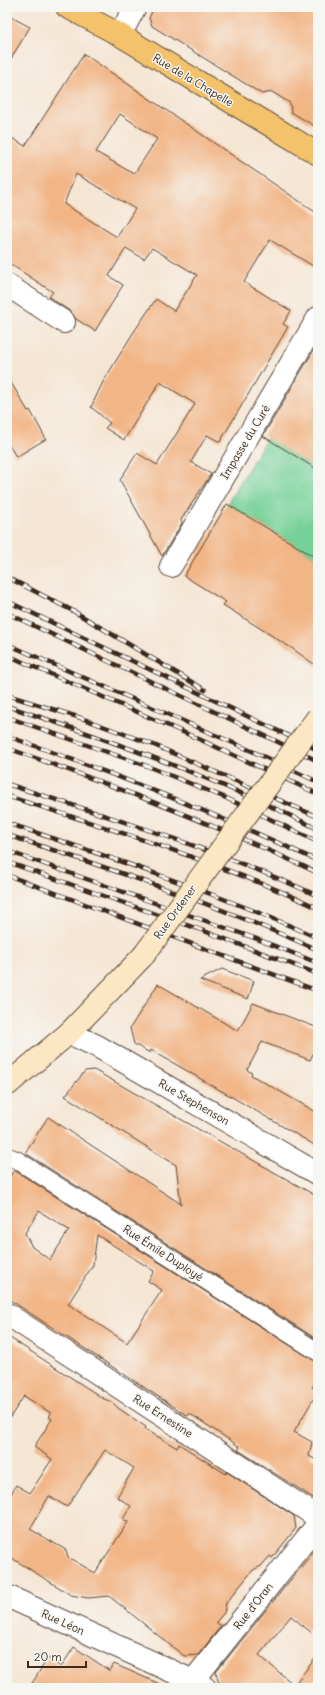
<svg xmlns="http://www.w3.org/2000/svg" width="325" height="1695" viewBox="0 0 325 1695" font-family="Delius,sans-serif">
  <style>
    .green { fill: #76d198; stroke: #587e5b }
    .building { fill: #f2b586; fill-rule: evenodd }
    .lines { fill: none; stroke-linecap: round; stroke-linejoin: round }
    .pedestrian-casing { stroke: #574639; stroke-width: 19 }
    .minor-casing { stroke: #574639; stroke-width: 24 }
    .secondary-casing { stroke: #574639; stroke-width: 24 }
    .primary-casing { stroke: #574639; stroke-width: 24 }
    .pedestrian { stroke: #fff; stroke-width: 17 }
    .minor { stroke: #fff; stroke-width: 22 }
    .secondary { stroke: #fbe7c3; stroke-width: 22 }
    .primary { stroke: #f4c26a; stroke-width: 22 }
    .rail-casing { stroke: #3b2a1e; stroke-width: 4.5 }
    .rail { stroke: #f6f6f2; stroke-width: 3; stroke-dasharray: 9; stroke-linecap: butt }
    .secondary-bridge-casing { stroke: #574639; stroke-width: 24; stroke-linecap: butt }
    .secondary-bridge { stroke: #fbe7c3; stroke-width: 22 }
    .labels { text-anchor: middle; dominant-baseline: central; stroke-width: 3; stroke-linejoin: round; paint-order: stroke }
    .street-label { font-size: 11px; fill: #3b2a1e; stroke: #f6f6f2 }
  </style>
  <rect width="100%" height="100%" fill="#f6f6f2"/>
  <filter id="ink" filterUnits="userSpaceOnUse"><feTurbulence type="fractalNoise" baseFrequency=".025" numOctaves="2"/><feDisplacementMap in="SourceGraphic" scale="8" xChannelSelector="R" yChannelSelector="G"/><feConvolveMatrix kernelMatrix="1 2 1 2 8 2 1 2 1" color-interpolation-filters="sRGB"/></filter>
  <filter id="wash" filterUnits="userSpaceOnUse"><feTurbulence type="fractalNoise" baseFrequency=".012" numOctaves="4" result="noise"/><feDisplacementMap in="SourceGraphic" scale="16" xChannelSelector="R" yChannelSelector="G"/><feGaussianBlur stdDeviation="0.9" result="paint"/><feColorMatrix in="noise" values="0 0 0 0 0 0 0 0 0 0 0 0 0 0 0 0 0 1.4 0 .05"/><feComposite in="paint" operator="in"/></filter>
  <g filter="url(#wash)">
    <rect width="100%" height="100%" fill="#f5e6d4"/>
    <path class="green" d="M267 438 318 470V559L227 504Z"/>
    <g id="blocks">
      <path class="building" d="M154 7H318V128L291 112 290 103 272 92 262 94 152 26 149 18Z
        M7 15 30 27 7 65Z
        M84 54 318 214V269L270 240 244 282 291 311 283 324 288 327 220 442 207 435 191 462 211 474 181 520 182 523 162 556 120 480 137 453 157 465 195 404 160 382 124 440 105 428 110 423 91 407 103 382 133 333 156 299 174 311 197 275 152 248 144 259 126 248 109 276 123 285 95 331 76 319 71 312 49 297 53 292 7 262V135L25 146ZM120 114 157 139 134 174 96 152ZM76 174 135 209 117 237 64 204Z
        M318 343V470L263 436Z
        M7 376 28 411 30 410 46 439 16 457 7 441Z
        M227 504 318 559V667L293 649 223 605 226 602 184 576Z
        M222 969 254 981 248 999 200 980Z
        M158 984 238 1031 253 1003 318 1028V1056L313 1054 310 1060 262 1042 247 1070 252 1073 251 1075 318 1113V1147L151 1050 150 1053 134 1044 130 1028Z
        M94 1070 318 1197V1340L25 1153 48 1117 181 1204 176 1165 65 1096 85 1071Z
        M14 1170 313 1360 318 1362V1378L312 1387 318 1391 294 1432 312 1442 309 1456 318 1461V1501L238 1450 240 1447 189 1413 188 1416 7 1298V1181ZM39 1211 69 1230 50 1260 32 1247 25 1233ZM97 1235 154 1271 148 1281 162 1290 127 1343 68 1304 93 1265Z
        M7 1336 104 1399 112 1402 118 1408 146 1427 145 1429 177 1448 179 1444 226 1474 227 1472 294 1516 296 1528 272 1558 270 1556 261 1566 253 1570 226 1603 224 1613 216 1622 221 1626 198 1655 184 1656 109 1596 88 1598 71 1595 7 1555V1501L16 1485 30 1493 52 1459 34 1447 52 1419 49 1417 51 1413 24 1396 7 1422ZM105 1450 134 1468 117 1497 131 1506 123 1519 128 1522 95 1573 68 1557 66 1550 30 1529 49 1496 67 1507Z
        M318 1546V1638L291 1616 259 1655 294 1685 318 1655V1688H227L218 1681 216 1672Z
        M74 1647 110 1671 114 1664 169 1688H29L48 1658 61 1667Z"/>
    </g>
  </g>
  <g filter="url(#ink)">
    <use href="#blocks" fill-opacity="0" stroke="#574639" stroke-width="1"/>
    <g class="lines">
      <g class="pedestrian-casing">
        <path id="pedestrian" d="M7 1156 17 1160 318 1352"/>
      </g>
      <g class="minor-casing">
        <path id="minor" d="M120 35 135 7
          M7 285 64 322
          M171 566 318 318
          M69 1033 97 1046 318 1174
          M7 1314 304 1508 318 1518
          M7 1596 193 1681 205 1688
          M193 1681 318 1524"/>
      </g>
      <g class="secondary-casing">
        <path id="secondary" d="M7 1085 69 1033 144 955"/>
      </g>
      <g class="primary-casing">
        <path id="primary" d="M67 7 120 35 318 154"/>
      </g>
      <use href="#pedestrian" class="pedestrian"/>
      <use href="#minor" class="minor"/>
      <use href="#secondary" class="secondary"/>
      <use href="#primary" class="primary"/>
      <g class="rail-casing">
        <path id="rail" d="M7 577 75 612 205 690
          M7 601 318 750
          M7 613 318 761
          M7 644 254 752 318 782
          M7 655 201 740 318 794
          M7 695 81 718 154 745 318 817
          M7 706C113 741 218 779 318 829
          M7 717 147 766 226 798 318 842
          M7 736C113 773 217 814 318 861
          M7 748C113 785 217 825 318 873
          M7 784C112 818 218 850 318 896
          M7 796C112 829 218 862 318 908
          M7 823C112 858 217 893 318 938
          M7 835C112 869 217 905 318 950
          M7 851 257 939 318 963
          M7 862 204 931 318 974
          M7 875 318 991"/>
      </g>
      <use href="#rail" class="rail"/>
      <g class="secondary-bridge-casing">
        <path id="secondary-bridge" d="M144 955 318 717"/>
      </g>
      <use href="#secondary-bridge" class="secondary-bridge"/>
    </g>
  </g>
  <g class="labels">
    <g class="street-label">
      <text transform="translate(193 80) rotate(31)">Rue de la Chapelle</text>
      <text transform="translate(245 442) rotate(-59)">Impasse du Curé</text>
      <text transform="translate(175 912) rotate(-54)">Rue Ordener</text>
      <text transform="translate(194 1102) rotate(30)">Rue Stephenson</text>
      <text transform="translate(163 1253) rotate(33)">Rue Émile Duployé</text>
      <text transform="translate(163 1416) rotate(33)">Rue Ernestine</text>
      <text transform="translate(253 1606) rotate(-52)">Rue d'Oran</text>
      <text transform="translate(63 1622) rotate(24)">Rue Léon</text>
    </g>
  </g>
  <rect width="325" height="1695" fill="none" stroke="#f6f6f2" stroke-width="24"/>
  <path d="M28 1661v6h58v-6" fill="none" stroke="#3b2a1e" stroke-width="2"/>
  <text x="34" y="1661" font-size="12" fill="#3b2a1e" stroke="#f6f6f2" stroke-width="3" paint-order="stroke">20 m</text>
</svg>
